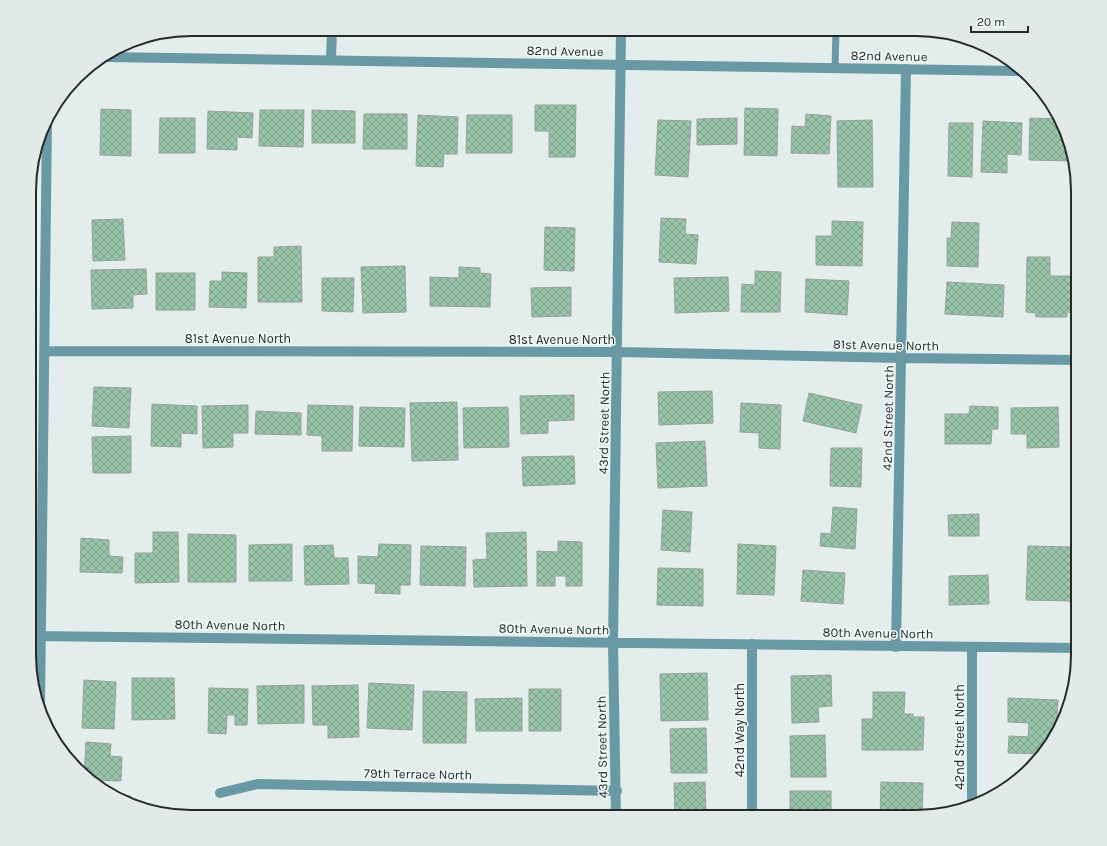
<svg xmlns="http://www.w3.org/2000/svg" width="1107" height="846" viewBox="0 0 1107 846" font-family="Karla,sans-serif">
  <style>
    .building { fill: url(#building-cross-hatch); stroke: #99a09b }
    .lines { fill: none; stroke-linecap: round; stroke-linejoin: round }
    .service { stroke: #6a99a6; stroke-width: 7 }
    .minor { stroke: #6a99a6; stroke-width: 10 }
    .tertiary { stroke: #6a99a6; stroke-width: 10 }
    .labels { text-anchor: middle; dominant-baseline: central; stroke-width: 3; stroke-linejoin: round; paint-order: stroke }
    .street-label { font-size: 13px; fill: #262a29; stroke: #f1fbf9 }
    .rim { fill: none; stroke: #262a29; stroke-width: 2 }
  </style>
  <defs>
    <pattern id="building-cross-hatch" width="8" height="8" patternUnits="userSpaceOnUse"><rect width="8" height="8" fill="#98c4a9"/><path d="M0 0l8 8M0 8l8-8" fill="none" stroke="#7c9f8a"/></pattern>
  </defs>
  <rect width="100%" height="100%" fill="#e3edec"/>
  <path class="building" d="M535 105H576L575 157H549V131H535Z
    M745 108 778 109 777 156 744 155Z
    M101 109 131 110V156L100 155Z
    M260 110H304L303 147 259 146Z
    M312 110 355 111V143H312Z
    M208 111 253 113 252 138 237 137V150L207 149Z
    M364 114H407V149H363Z
    M806 114 831 116 829 154 791 153 792 126 805 127Z
    M418 115 458 117 457 154H444L443 167 416 166Z
    M467 115H512V153H466Z
    M160 118H195V153H159Z
    M737 118V144L697 145V119Z
    M1030 118 1061 119 1069 153V161L1029 160Z
    M658 120 691 121 688 177 655 175Z
    M872 120 873 187H838L837 121Z
    M983 121 1022 123 1021 155 1007 154V173L981 172Z
    M949 123H973L972 177 948 176Z
    M661 218 686 219 685 234 698 235 696 264 659 262Z
    M123 219 125 260 93 261 92 220Z
    M832 221 863 222 862 266 816 265V236H832Z
    M952 222 979 223 978 267 947 266V238H951Z
    M545 227 575 228 574 271 544 270Z
    M301 246 302 302H258V257H274V247Z
    M1027 257H1050V276H1078V313L1067 312V317H1036V313L1026 312Z
    M405 266 406 312 363 313 361 267Z
    M459 267 480 268V273L491 274 490 307 430 306V277L459 278Z
    M146 269 147 294 133 295V308L92 309 91 270Z
    M755 271 781 272 780 312H741L742 284 755 285Z
    M222 272 247 273 246 308 209 307 210 281H222Z
    M156 273H195V310H156Z
    M728 277 729 311 675 313 674 278Z
    M322 278H354L353 312 322 311Z
    M806 279 849 281 847 315 805 312Z
    M947 282 1004 285 1003 317 945 314Z
    M571 287V316L532 317 531 288Z
    M94 387 131 388 129 428 92 426Z
    M712 391 713 423 659 425 658 392Z
    M809 393 862 405 856 433 803 421Z
    M574 395V420L548 421V433L521 434 520 396Z
    M457 402 458 460 412 461 410 403Z
    M741 403 781 405 780 449 759 448V433L740 432Z
    M152 404 197 406V434L181 433V447L151 446Z
    M248 405V433H233V447L203 448 202 406Z
    M308 405 353 406 352 451H322V436L307 435Z
    M970 406 998 407V429H992L991 444H945V414H969Z
    M360 407 405 408 404 447 359 446Z
    M508 407 509 447 464 448 463 408Z
    M1058 407 1059 447 1027 448V434H1011V408Z
    M1073 407H1078V436L1073 435Z
    M256 411 301 413V435L255 434Z
    M131 436V473H93L92 437Z
    M705 441 707 486 658 488 656 443Z
    M831 448H862L861 487 830 486Z
    M574 456 575 484 523 486 522 457Z
    M833 507 857 509 855 549 820 546 821 533 831 534Z
    M663 510 692 512 690 552 661 550Z
    M979 514V536H949L948 515Z
    M153 532H178L179 582 135 583V553H153Z
    M526 532 527 586 474 587 473 560 487 559 486 533Z
    M188 534 236 535V582H188Z
    M81 538 109 540V556L123 557 122 573 80 572Z
    M558 541 582 542V586H566V576H555V586H537V551L558 552Z
    M292 544V581H249V545Z
    M379 544 411 545 410 585H400V594L375 593 376 584 358 583V556L378 557Z
    M738 544 776 546 774 595 737 594Z
    M333 545 334 558H348L349 584 305 585 304 546Z
    M421 546 466 547 465 586 420 585Z
    M1028 546 1073 547 1071 601 1026 600Z
    M658 568 703 569V606L657 605Z
    M803 570 845 573 843 604 801 601Z
    M988 575 989 604 949 605V576Z
    M707 673 708 720 661 721 660 674Z
    M831 675 832 706 818 707 819 722 792 723 791 676Z
    M132 678H174L175 719 132 720Z
    M84 680 116 682 114 729 82 728Z
    M369 683 414 685 412 730 367 728Z
    M304 685V723L258 724 257 686Z
    M358 685 359 737 328 738V725H313L312 686Z
    M209 688 248 689 247 725H235V715H227L226 734 208 733Z
    M529 689H561V731H529Z
    M423 691 467 692 466 743H423Z
    M873 692H905L904 714H913V717H924L923 750H862V719H873Z
    M522 698V731H476L475 699Z
    M1008 698 1058 700 1056 732 1043 754 1008 753 1009 736 1028 737 1029 723 1008 722Z
    M706 728 707 773H671L670 729Z
    M825 735 826 777H791L790 736Z
    M86 742 111 744 110 756 122 757 121 781 88 780 84 777Z
    M705 782 706 817H675L674 783Z
    M881 782 923 783 922 816 880 817Z
    M790 791H831V817H790Z
    M114 795 131 796V805H129Z"/>
  <g class="lines">
    <path class="service" d="M835 68 836 29"/>
    <path class="minor" d="M331 59 332 29
      M45 351 618 352 902 358 1078 360
      M29 636 1078 648
      M896 647 906 69
      M40 706 47 121
      M220 793 258 784 617 791
      M972 804V647
      M616 817 613 643 621 29
      M752 817V644"/>
    <path class="tertiary" d="M105 57C412 59 718 67 1024 71"/>
  </g>
  <g class="labels">
    <g class="street-label">
      <text transform="translate(565 51) rotate(1)">82nd Avenue</text>
      <text transform="translate(889 56) rotate(1)">82nd Avenue</text>
      <text x="238" y="338">81st Avenue North</text>
      <text x="562" y="339">81st Avenue North</text>
      <text transform="translate(886 345) rotate(1)">81st Avenue North</text>
      <text transform="translate(888 418) rotate(-89)">42nd Street North</text>
      <text transform="translate(604 423) rotate(-89)">43rd Street North</text>
      <text transform="translate(230 625) rotate(1)">80th Avenue North</text>
      <text transform="translate(554 629) rotate(1)">80th Avenue North</text>
      <text transform="translate(878 633) rotate(1)">80th Avenue North</text>
      <text transform="translate(739 730) rotate(-90)">42nd Way North</text>
      <text transform="translate(959 737) rotate(-90)">42nd Street North</text>
      <text transform="translate(602 747) rotate(-91)">43rd Street North</text>
      <text transform="translate(418 774) rotate(1)">79th Terrace North</text>
    </g>
  </g>
  <path d="M0 0H1107V846H0ZM191 36H916A155 155 0 0 1 1071 191V655A155 155 0 0 1 916 810H191A155 155 0 0 1 36 655V191A155 155 0 0 1 191 36Z" fill="#e1eae8" fill-rule="evenodd"/>
  <path class="rim" d="M191 36H916A155 155 0 0 1 1071 191V655A155 155 0 0 1 916 810H191A155 155 0 0 1 36 655V191A155 155 0 0 1 191 36Z"/>
  <path d="M971 26v6h57v-6" fill="none" stroke="#262a29" stroke-width="2"/>
  <text x="977" y="26" font-size="12" fill="#262a29" stroke="#f1fbf9" stroke-width="3" paint-order="stroke">20 m</text>
</svg>
